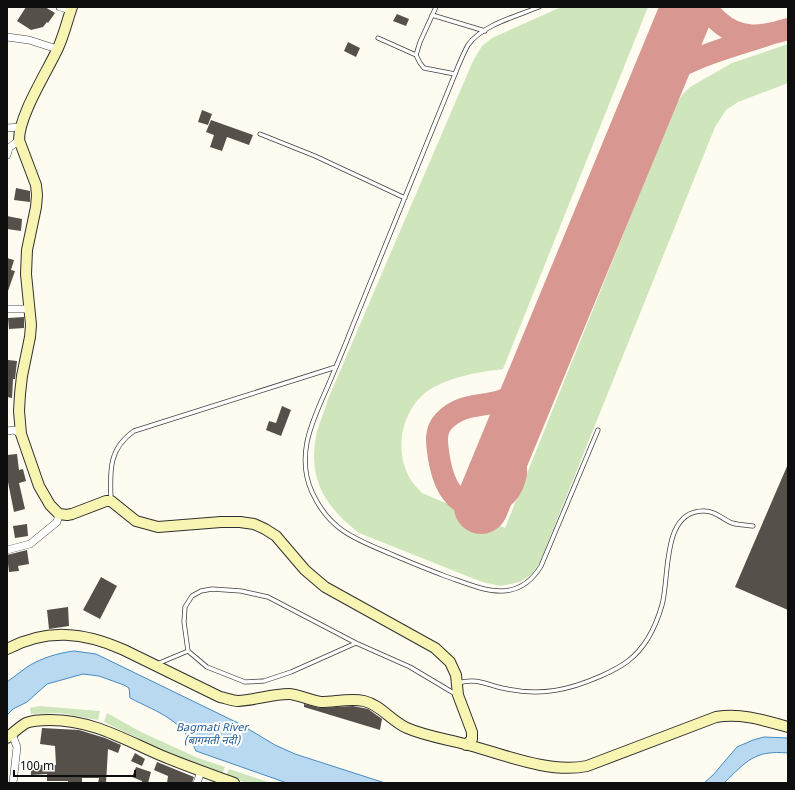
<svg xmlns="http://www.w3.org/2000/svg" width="795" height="790" viewBox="0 0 795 790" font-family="Georgia,'Noto Sans Devanagari',serif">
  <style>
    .green { fill: #cfe6bc }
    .water { fill: #b9d9f1; stroke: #468ac2 }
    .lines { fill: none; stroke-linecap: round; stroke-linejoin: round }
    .taxiway { stroke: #d89891; stroke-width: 22 }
    .runway { stroke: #d89891; stroke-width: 54 }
    .building { fill: #56504b }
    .service-casing { stroke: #414141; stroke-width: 5 }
    .minor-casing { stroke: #414141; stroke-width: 8 }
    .secondary-casing { stroke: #303030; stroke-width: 12 }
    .service { stroke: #fff; stroke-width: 3.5 }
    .minor { stroke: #fff; stroke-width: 7 }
    .secondary { stroke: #f8f4b1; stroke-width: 10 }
    .labels { text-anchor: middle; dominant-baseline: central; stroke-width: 4; stroke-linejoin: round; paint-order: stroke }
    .water-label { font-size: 11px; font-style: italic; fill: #225c95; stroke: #fff }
  </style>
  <rect width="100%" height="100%" fill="#fefcf0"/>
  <path class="green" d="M561 7H648L503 369C479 372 455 376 434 387 406 402 394 441 406 470 409 479 415 486 422 493L505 528 675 106 683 94 690 87 732 63 788 44V83L738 102 726 110 715 127 540 562 532 574 520 582 501 586 482 582 359 533C323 505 307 477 317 431 320 421 325 410 328 399L473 61 482 46 492 38Z
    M39 706 100 711 98 720 59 713 31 714 30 708Z
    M107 713 141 732 198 758 225 767 222 775 164 751 104 722Z
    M229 769 271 783H247L226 776Z"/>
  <path class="water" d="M74 651 96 654 240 724 275 745 295 754 385 783H287L196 751C182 719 159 713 130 698L129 688 124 685 99 676 83 674 47 684 27 702 13 709 7 715V682C14 677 20 672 27 667 41 658 58 653 74 651Z
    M764 737 788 738V753C754 750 747 761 724 783H704L713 775 737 747 753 740Z"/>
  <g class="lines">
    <path class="taxiway" d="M707 7C709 13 714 17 718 21 740 41 762 37 788 29
      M648 106C651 97 655 89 661 81 679 59 742 44 770 34
      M516 421C515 431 513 441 513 451 514 460 518 470 515 478 512 489 505 498 494 503 459 516 444 488 439 458 437 445 434 431 444 421 462 402 482 408 503 400 515 396 524 387 533 379"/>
    <path class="runway" d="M481 507 688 7"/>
  </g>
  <path class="building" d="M26 7H45L55 13 48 23 47 22 43 27 31 30 17 21Z
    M397 14 409 19 406 26 393 21Z
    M348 42 360 48 356 57 344 51Z
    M202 110 212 114 208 125 198 122Z
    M211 120 253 135 249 145 227 137 222 151 210 147 214 135 206 132Z
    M16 188 30 191V202L14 200Z
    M7 216 22 219 21 231 7 229Z
    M7 258 14 260 11 270 15 271 8 291H7Z
    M24 317V328L9 329 8 318Z
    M8 360 17 361 15 379H13L12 398 7 397Z
    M282 406 291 410 281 436 266 430 269 421 276 423Z
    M17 454 19 470 23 469 26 481 19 483 25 509 14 512 7 477V455Z
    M788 464V610L735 587Z
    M27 524 28 536 15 538 13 526Z
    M27 550 29 564 18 566 19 571 9 572 7 555Z
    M101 577 117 586 100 619 83 610Z
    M68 607 69 626 49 629 47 610Z
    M304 704 320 708 353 706 368 709 382 719 380 730 304 707Z
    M42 728 79 730 105 738 121 745 118 753 108 749 106 783H98L99 778H82V783H68V781H47V774L31 775V765H56L55 746 40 744Z
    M135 753 145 759 142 766 131 761Z
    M157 762 194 777 192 783H167L168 776 154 770Z
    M136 767 151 772 148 783H142V781L132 777Z"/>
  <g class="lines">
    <g class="service-casing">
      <path id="service" d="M436 7 420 42 416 55 420 63 424 68 455 74
        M539 7C517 16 482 25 468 45 463 54 459 64 455 74 421 157 387 241 353 325 345 346 336 367 327 388 319 406 311 423 307 442 304 458 305 477 312 492 329 530 355 539 391 554 409 562 427 569 445 576 480 588 516 607 541 566L598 430
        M432 15 485 31
        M378 38 416 55
        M260 134 315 156 405 198
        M111 500C110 472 108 449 134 431L336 367
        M188 651 207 667 245 682 264 681 291 672 356 643
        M157 664 188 651 184 622 185 607 192 596 201 591 212 589 241 591 268 597 356 643 410 667 457 695
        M458 683C479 677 488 686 507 689 542 696 569 690 601 676 610 672 620 667 628 661 645 648 656 626 662 605 670 577 661 509 705 511 716 511 722 519 732 523 739 525 746 525 753 526"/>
    </g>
    <g class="minor-casing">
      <path id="minor" d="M60 7 71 10
        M7 37 29 40 57 49
        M7 128 20 127
        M7 155 9 148 19 140
        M7 309H30
        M7 431 14 430 21 434
        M7 550 30 544 57 522 59 514
        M12 734 17 747 13 783
        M197 783 201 771"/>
    </g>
    <g class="secondary-casing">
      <path id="secondary" d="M72 7C67 21 64 35 58 48 47 72 19 115 19 140L36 185 37 195 36 207 27 250 26 274 31 325 30 337 22 376 20 394 19 411 21 434 39 486 50 505 59 514 67 515 72 514 106 501H111L136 521 158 527 221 522H240L254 524 265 529 276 536 305 570 325 587 435 648 450 662 456 675 458 695 472 732V739L466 745
        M7 649C47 628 84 632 124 650L220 697C226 698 232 701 238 701 255 700 272 694 289 694 297 694 311 701 321 702 335 702 350 698 364 701 381 705 391 721 407 728 425 736 446 739 465 744 502 754 550 774 587 766L716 717C742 713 763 720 788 727
        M7 738C13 733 19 727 26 723 33 720 42 720 50 720 92 720 123 739 160 755 184 765 209 774 234 783"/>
    </g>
    <use href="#service" class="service"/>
    <use href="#minor" class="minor"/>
    <use href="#secondary" class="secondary"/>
  </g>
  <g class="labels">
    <g class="water-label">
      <text x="212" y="728">Bagmati River<tspan x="212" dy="13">(बागमती नदी)</tspan></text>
    </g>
  </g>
  <rect width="795" height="790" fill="none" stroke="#0e0e0e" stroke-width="16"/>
  <path d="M14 770v6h121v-6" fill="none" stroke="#0e0e0e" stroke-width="2"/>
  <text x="20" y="770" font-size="12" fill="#0e0e0e" stroke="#ffffff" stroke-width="3" paint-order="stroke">100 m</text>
</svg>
